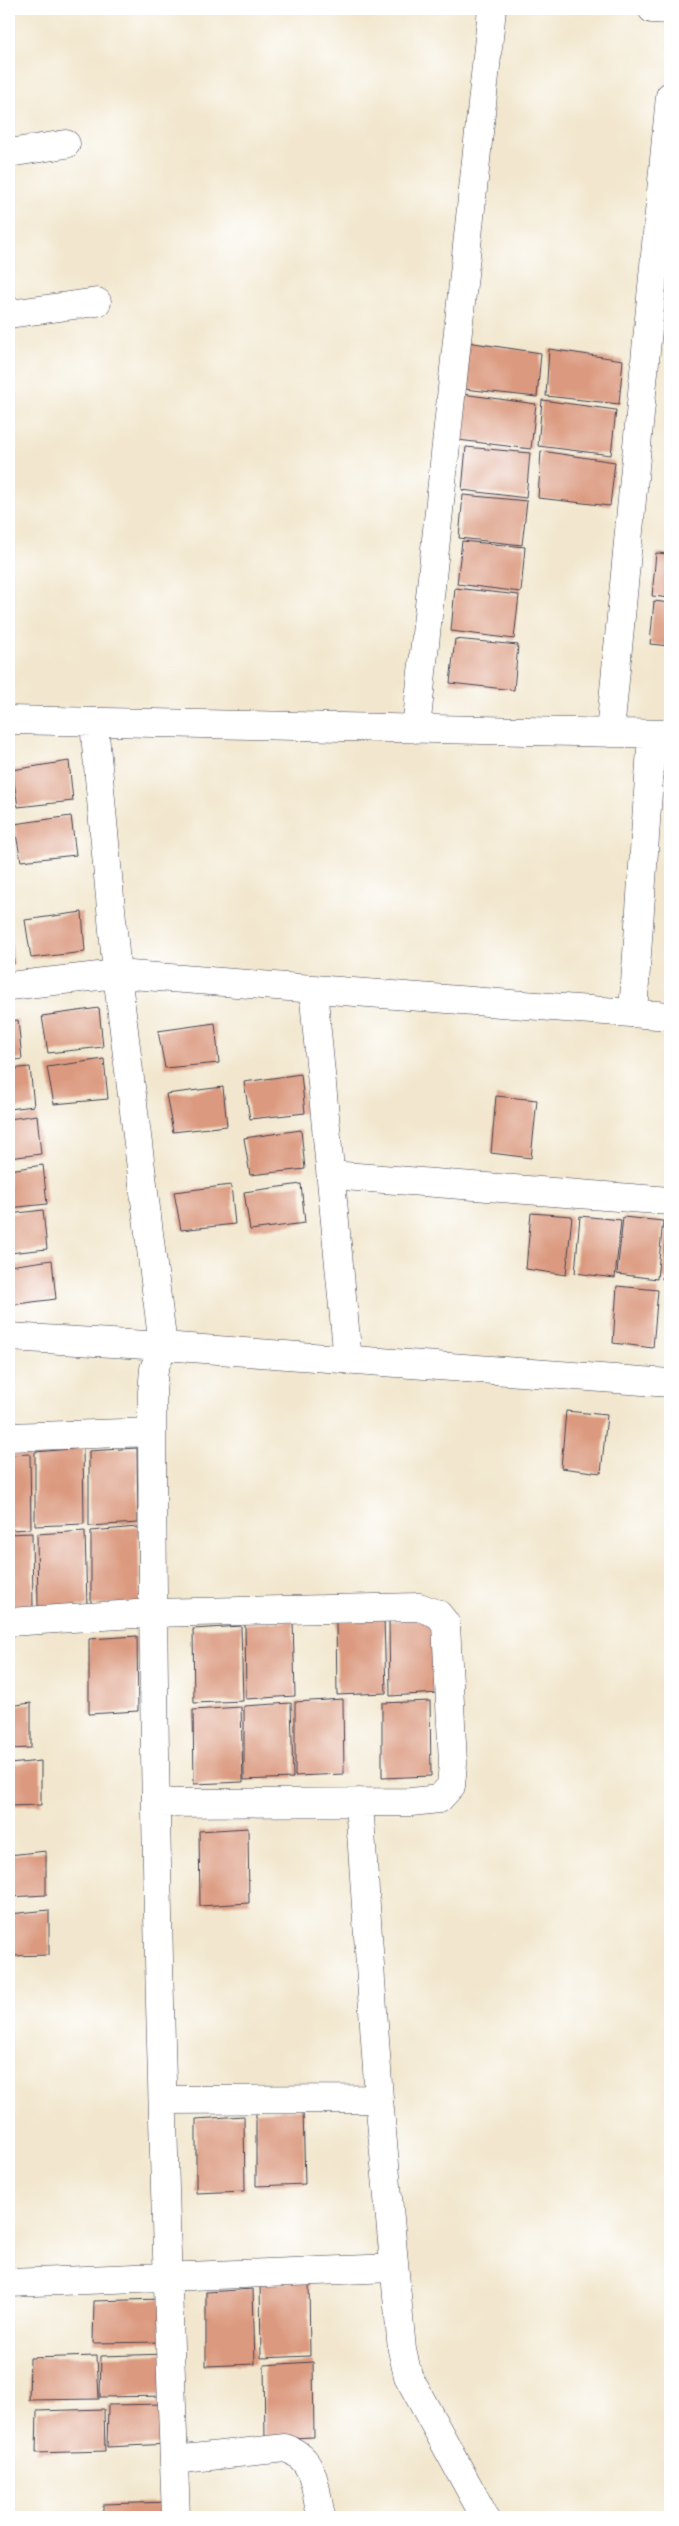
<svg xmlns="http://www.w3.org/2000/svg" width="679" height="2526" viewBox="0 0 679 2526" font-family="Pangolin,sans-serif">
  <style>
    .building { fill: #db9a7f }
    .lines { fill: none; stroke-linecap: round; stroke-linejoin: round }
    .minor-casing { stroke: #414051; stroke-width: 29 }
    .minor { stroke: #fff; stroke-width: 28 }
  </style>
  <rect width="100%" height="100%" fill="#fff"/>
  <filter id="ink" filterUnits="userSpaceOnUse"><feTurbulence type="fractalNoise" baseFrequency=".02" numOctaves="2"/><feDisplacementMap in="SourceGraphic" scale="10" xChannelSelector="R" yChannelSelector="G"/><feConvolveMatrix kernelMatrix="1 2 1 2 8 2 1 2 1" color-interpolation-filters="sRGB"/></filter>
  <filter id="wash" filterUnits="userSpaceOnUse"><feTurbulence type="fractalNoise" baseFrequency=".0096" numOctaves="4" result="noise"/><feDisplacementMap in="SourceGraphic" scale="20" xChannelSelector="R" yChannelSelector="G"/><feGaussianBlur stdDeviation="1.12" result="paint"/><feColorMatrix in="noise" values="0 0 0 0 0 0 0 0 0 0 0 0 0 0 0 0 0 1.4 0 .05"/><feComposite in="paint" operator="in"/></filter>
  <g filter="url(#wash)">
    <rect width="100%" height="100%" fill="#f2e7ce"/>
    <g id="blocks">
      <path class="building" d="M467 342 541 353 537 397 464 389Z
        M549 349 623 360 619 404 546 396Z
        M462 394 536 404 531 449 458 440Z
        M542 400 616 410 611 455 538 446Z
        M466 447 530 453 526 498 462 490Z
        M541 451 615 462 610 506 538 498Z
        M463 495 527 501 522 545 459 538Z
        M462 541 525 547 521 592 457 584Z
        M656 553 670 554V598L652 596Z
        M455 588 519 595 514 639 451 631Z
        M654 601 670 603V646L650 644Z
        M455 639 518 645 514 690 450 683Z
        M69 761 73 801 18 807 12 770Z
        M71 816 76 855 21 861 14 824Z
        M82 912 85 952 31 958 25 920Z
        M9 922 14 964 9 965Z
        M99 1008 103 1047 48 1053 42 1016Z
        M18 1020 22 1059 9 1061V1021Z
        M215 1023 219 1063 165 1068 158 1031Z
        M104 1059 108 1099 54 1104 47 1067Z
        M30 1067 34 1106 9 1109V1069Z
        M301 1074 305 1113 250 1119 244 1082Z
        M223 1087 227 1126 173 1132 166 1094Z
        M496 1096 537 1100 531 1158 491 1153Z
        M37 1115 41 1154 9 1158V1119Z
        M301 1130 305 1169 250 1175 244 1138Z
        M43 1165 47 1204 9 1208V1170Z
        M301 1184 305 1223 250 1230 244 1192Z
        M231 1185 235 1224 181 1230 174 1192Z
        M43 1210 47 1249 9 1253V1214Z
        M531 1213 572 1216 566 1275 526 1269Z
        M580 1216 621 1220 615 1278 575 1273Z
        M623 1217 663 1221 657 1279 617 1274Z
        M667 1222H670V1280L662 1279Z
        M52 1260 56 1299 9 1305V1266Z
        M617 1286 658 1290 653 1348 613 1343Z
        M566 1411 607 1415 601 1473 561 1468Z
        M83 1448 84 1524 35 1526V1452Z
        M137 1448 138 1523 89 1526V1451Z
        M30 1454 31 1529 9 1530V1455Z
        M138 1527 140 1602 91 1605V1531Z
        M85 1531 87 1606 38 1608 37 1534Z
        M32 1533 33 1608 9 1609V1534Z
        M384 1618 386 1693 337 1695 336 1621Z
        M437 1618 439 1693 390 1696 389 1621Z
        M293 1621 295 1696 246 1699 245 1624Z
        M241 1626 243 1701 194 1703 193 1629Z
        M137 1636 138 1711 89 1714V1639Z
        M343 1699 344 1774 295 1776V1702Z
        M430 1701 431 1776 382 1778V1703Z
        M31 1703V1748L9 1749V1706Z
        M291 1703 293 1778 244 1780V1706Z
        M241 1707 243 1782 194 1784 193 1710Z
        M41 1761V1805L9 1806V1764Z
        M248 1828 249 1903 200 1906 199 1831Z
        M46 1851V1895L9 1897V1855Z
        M49 1910V1955L9 1956V1914Z
        M303 2109 305 2184 256 2186V2112Z
        M244 2116 245 2191 196 2193V2119Z
        M309 2281 310 2356 261 2358 260 2284Z
        M253 2289 255 2364 206 2366V2292Z
        M161 2299 163 2342 93 2343 94 2301Z
        M167 2354 169 2396 100 2397 101 2356Z
        M97 2356 99 2399 29 2400 30 2358Z
        M313 2362 314 2437 265 2439 264 2365Z
        M168 2404 169 2444 107 2447 108 2405Z
        M104 2409 105 2451 36 2453 37 2411Z
        M170 2502V2517H103V2504Z"/>
    </g>
  </g>
  <g filter="url(#ink)">
    <use href="#blocks" fill-opacity="0" stroke="#414051" stroke-width="1"/>
    <g class="lines">
      <g class="minor-casing">
        <path id="minor" d="M652 9 670 10
          M9 153 66 144
          M9 314 97 302
          M9 720 670 734
          M94 723 117 974 163 1346 154 1369 152 1392C152 1767 162 2142 176 2517
          M416 729 492 9
          M610 733 670 96
          M9 986 117 974 670 1016
          M313 989 348 1360
          M633 1013 652 734
          M331 1175 670 1201
          M9 1337 163 1346 670 1383
          M9 1437 152 1432
          M9 1622 151 1613 419 1607 438 1614 446 1624 453 1763 451 1786 439 1799 411 1802 156 1803
          M359 1802 379 2099 402 2350 408 2376 485 2517
          M163 2100 379 2099
          M9 2283 393 2268
          M174 2460 285 2448C316 2458 315 2488 321 2517"/>
      </g>
      <use href="#minor" class="minor"/>
    </g>
  </g>
  <rect width="679" height="2526" fill="none" stroke="#fff" stroke-width="30"/>
</svg>
